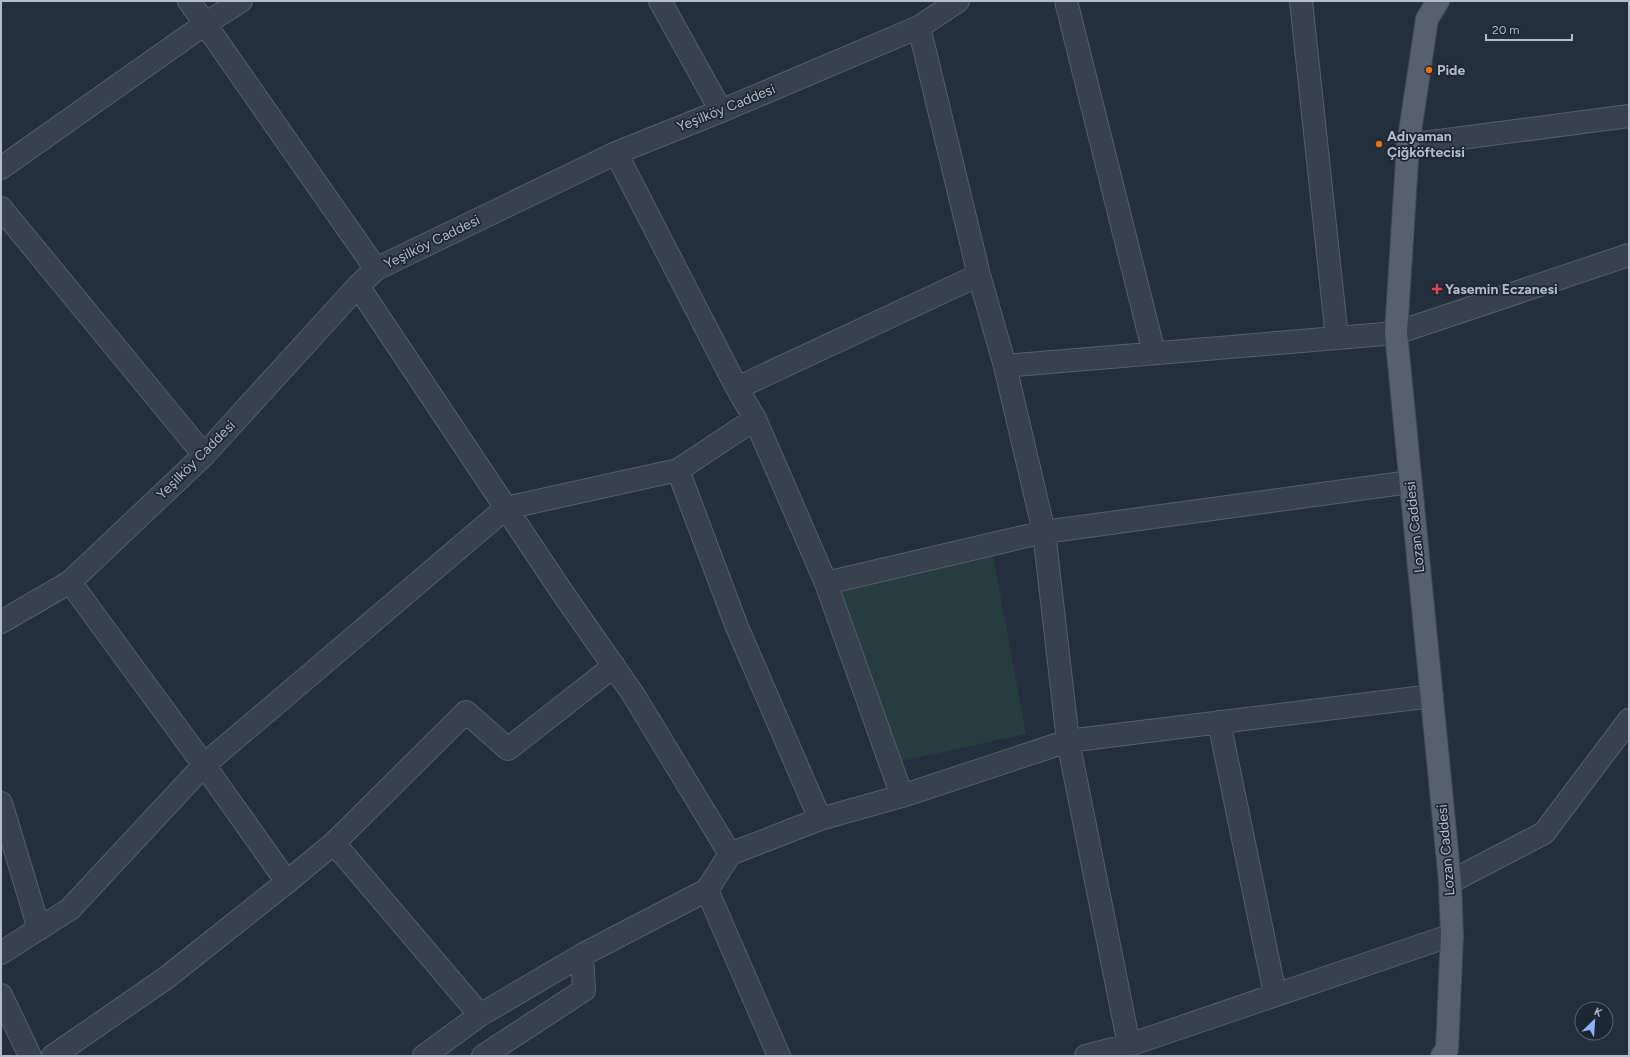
<svg xmlns="http://www.w3.org/2000/svg" width="1630" height="1057" viewBox="0 0 1630 1057" font-family="Figtree,sans-serif">
  <style>
    .green { fill: #263c3f }
    .lines { fill: none; stroke-linecap: round; stroke-linejoin: round }
    .minor-casing { stroke: #565f6c; stroke-width: 24 }
    .major-casing { stroke: #414a57; stroke-width: 24 }
    .minor { stroke: #38414e; stroke-width: 22 }
    .major { stroke: #56606e; stroke-width: 22 }
    .food-dot { fill: #e8710a; stroke: #1d2633; stroke-width: 1.5 }
    .health-dot { fill: #e0444e; stroke: #1d2633; stroke-width: 1.5 }
    .labels { text-anchor: middle; dominant-baseline: central; stroke-width: 3.5; stroke-linejoin: round; paint-order: stroke }
    .poi-label { font-size: 14px; font-weight: bold; fill: #b4bcc9; stroke: #1d2633; text-anchor: start }
    .street-label { font-size: 14px; fill: #b4bcc9; stroke: #1d2633 }
  </style>
  <rect width="100%" height="100%" fill="#242f3e"/>
  <path class="green" d="M992 550 1026 734 897 762 833 591Z"/>
  <g class="lines">
    <g class="minor-casing">
      <path id="minor" d="M189 1 376 269
        M660 1 721 111
        M1066 1 1154 353
        M1301 1 1337 338
        M919 27 979 275 1005 366 1044 532 1068 741 1129 1045
        M1408 145 1629 116
        M616 153 737 388 755 419 826 583 902 796
        M1 168 205 24 241 1
        M1 208 204 455
        M358 286 564 595 633 694 730 854
        M1005 366 1396 333 1629 255
        M737 388 979 275
        M678 470 737 627 820 819
        M70 582 204 765 287 882
        M826 583 1044 532 1410 482
        M1 622 70 582 204 455 358 286 376 269 616 153 721 111 919 27 958 1
        M1219 722 1275 994
        M1 803 39 929
        M334 843 480 1015
        M1450 882 1544 833 1629 720
        M707 890 779 1056
        M1 953 70 909 204 765 506 508 678 470 755 419
        M1 995 30 1056
        M53 1056 166 978 287 882 334 843 466 712 508 749 614 666
        M424 1056 480 1015 582 955 707 890 730 854 820 819 902 796 1068 741 1432 696
        M483 1056 584 990 582 955
        M1086 1056 1129 1045 1452 935"/>
    </g>
    <g class="major-casing">
      <path id="major" d="M1438 1 1427 19 1408 145 1396 333 1450 882 1452 935 1447 1049 1442 1056"/>
    </g>
    <use href="#minor" class="minor"/>
    <use href="#major" class="major"/>
  </g>
  <g class="food-dot">
    <circle cx="1429" cy="70" r="4"/>
    <circle cx="1379" cy="144" r="4"/>
  </g>
  <path class="health-dot" d="M1435 283h4v4h4v4h-4v4h-4v-4h-4v-4h4z"/>
  <g class="labels">
    <g class="poi-label">
      <text x="1437" y="70">Pide</text>
      <text x="1387" y="136">Adıyaman<tspan x="1387" dy="16">Çiğköftecisi</tspan></text>
      <text x="1445" y="289">Yasemin Eczanesi</text>
    </g>
    <g class="street-label">
      <text transform="translate(726 108) rotate(-22)">Yeşilköy Caddesi</text>
      <text transform="translate(432 242) rotate(-26)">Yeşilköy Caddesi</text>
      <text transform="translate(196 460) rotate(-45)">Yeşilköy Caddesi</text>
      <text transform="translate(1415 527) rotate(-96)">Lozan Caddesi</text>
      <text transform="translate(1446 850) rotate(-95)">Lozan Caddesi</text>
    </g>
  </g>
  <rect width="1630" height="1057" fill="none" stroke="#b4bcc9" stroke-width="4"/>
  <g transform="translate(1594 1021) rotate(25)"><circle r="19" fill="#1d2633" stroke="#59626f"/>
  <path d="M0-3L7 15L0 10L-7 15Z" fill="#8ab4f8"/>
  <text y="-6" font-size="11" font-weight="bold" text-anchor="middle" fill="#b4bcc9">K</text>
  </g>
  <path d="M1486 34v6h86v-6" fill="none" stroke="#b4bcc9" stroke-width="2"/>
  <text x="1492" y="34" font-size="12" fill="#b4bcc9" stroke="#1d2633" stroke-width="3" paint-order="stroke">20 m</text>
</svg>
